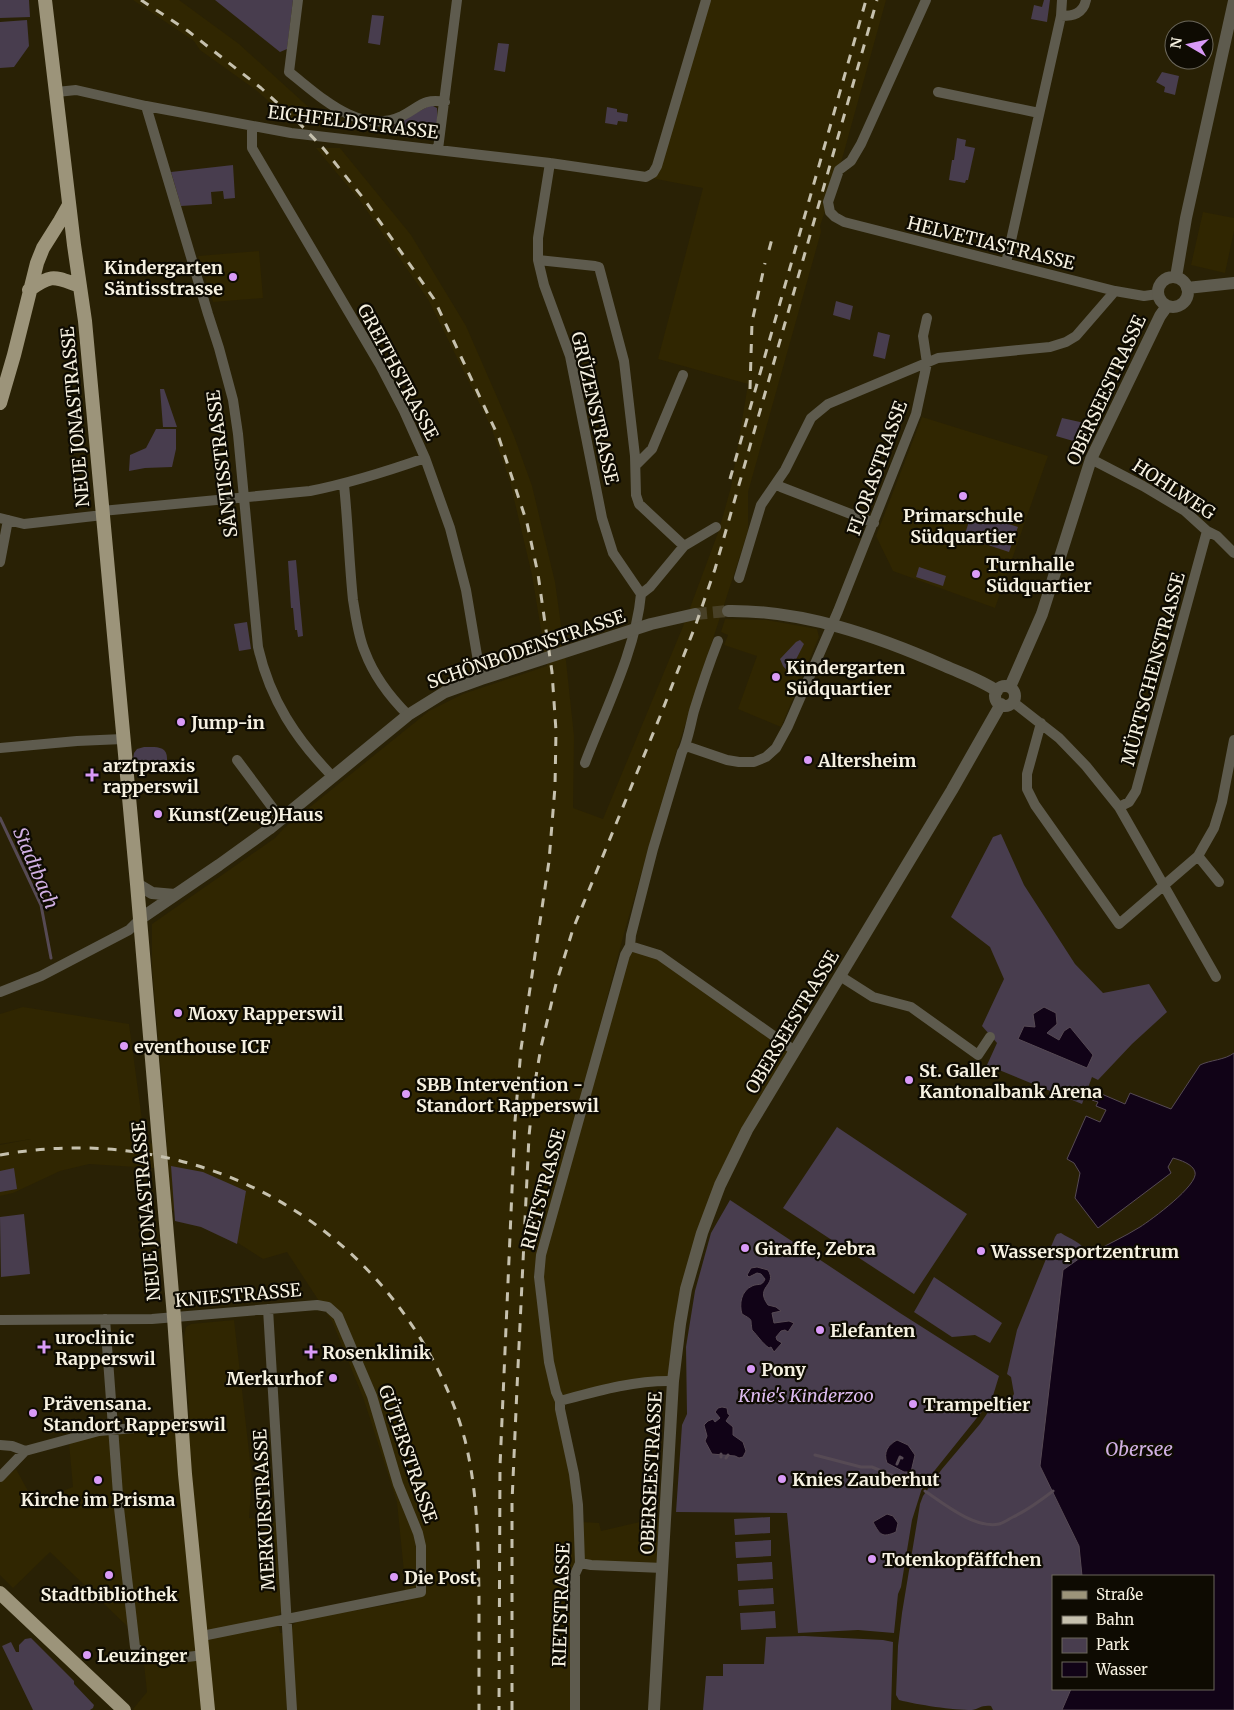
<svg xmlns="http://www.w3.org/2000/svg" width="1234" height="1710" viewBox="0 0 1234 1710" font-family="Merriweather,serif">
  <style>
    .built { fill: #302601 }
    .green { fill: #483d4e }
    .water { fill: #110317; stroke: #564a54 }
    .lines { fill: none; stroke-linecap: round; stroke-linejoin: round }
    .stream { stroke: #564a54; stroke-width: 3 }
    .tertiary-tunnel { stroke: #484026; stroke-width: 12; stroke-dasharray: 12 6; stroke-linecap: butt }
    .minor { stroke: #5e5b4e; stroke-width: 10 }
    .tertiary { stroke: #5e5b4e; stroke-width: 12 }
    .primary { stroke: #9c947a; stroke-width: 14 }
    .rail { stroke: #c6c1ae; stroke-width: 3; stroke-dasharray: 9 9; stroke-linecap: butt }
    .poi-dot { fill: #d99af7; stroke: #0e0b02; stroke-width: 2 }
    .labels { text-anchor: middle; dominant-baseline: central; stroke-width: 4.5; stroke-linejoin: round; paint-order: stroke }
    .street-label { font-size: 18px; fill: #f6f1e1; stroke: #0e0b02 }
    .poi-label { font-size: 18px; font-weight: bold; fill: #f6f1e1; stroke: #0e0b02; text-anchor: start }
    .park-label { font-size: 18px; font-style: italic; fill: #ddbbef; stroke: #0e0b02 }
    .water-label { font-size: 19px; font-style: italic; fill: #d1b0e3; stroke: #0e0b02 }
  </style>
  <rect width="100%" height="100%" fill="#292105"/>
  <path class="built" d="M133 0H179L239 44 325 122 319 127 293 123 256 90 200 50 194 41Z
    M706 0H886L839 170 820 226 821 232 748 492V531L675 756 623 937 561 1175 539 1246 534 1273 537 1301 539 1277 630 946 649 951 795 1051 710 1210 674 1367 666 1381 561 1404 582 1522 599 1523 601 1531 661 1517 657 1570 572 1566V1710H134L133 1709 147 1692 144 1664 133 1661 127 1626 50 1552 13 1588 0 1575V1482L16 1469 34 1502 73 1487 69 1443 95 1436 190 1426 184 1337 186 1327 191 1324 234 1320 252 1478 249 1518 277 1521 282 1611 277 1617 280 1633 291 1632 293 1625 299 1620 404 1602 405 1582 397 1502 364 1400 332 1321 287 1252 263 1259 216 1229 172 1210 168 1169 89 1164 60 1171 13 1193 0 1196V1145L31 1139 0 1144V1014L23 1007 129 1024 145 1142 167 1147 152 965V924L275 838 284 828 429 711 463 694 547 666 532 575 510 482 491 427 429 301 361 202 316 148H340L411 235 466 326 514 436 532 486 555 582 566 661 574 736 573 808 603 819 684 624 719 530 731 487 748 384 658 359 703 188 646 177 653 173Z
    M1203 212 1234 218V231L1225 273 1191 265Z
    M259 251 263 298 213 302 198 256Z
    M922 417 1048 456 995 608 893 571 876 536Z
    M725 619 767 620 817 629 819 637 781 727 738 709 757 656 724 645 728 635 721 632Z"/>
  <path class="green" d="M0 0H29L30 17 0 18Z
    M215 0H293L287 49 280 52Z
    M1044 0H1050L1047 22 1031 19 1034 5 1042 7Z
    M372 15 384 16 380 45 368 43Z
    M27 20 29 46 14 67 0 68V22Z
    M498 43 509 44 505 72 494 70Z
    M1162 72 1179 76 1175 95 1164 92 1165 87 1156 82Z
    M431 105 437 108C438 120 437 128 430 138L401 137 392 130 395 124Z
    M607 107 617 109V112L628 114 627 122 618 121 617 125 605 123Z
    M957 138 966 140 965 146 975 148 968 180H966L965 183 949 180 952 160H954Z
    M233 165 235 198 224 199 223 191 211 192 212 204 181 206 171 172Z
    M836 301 853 306 850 320 833 315Z
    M878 332 890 335 885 359 873 356Z
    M160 389H164L177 427H163Z
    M1062 418 1089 424 1080 443 1056 436Z
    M156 429H176V449L172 467 145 468 129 471 130 455 146 448Z
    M972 512 1018 527 1009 552 964 537Z
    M296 560 303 636 298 637 297 630H295L293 608H291L288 561Z
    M919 567 946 576 943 586 916 577Z
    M247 622 251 649 239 651 234 624Z
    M800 640 804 644 789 673 783 666 780 659 796 642Z
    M144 747C155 747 168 745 167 760L163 764H137L133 760 134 753 137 749Z
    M1001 834 1024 885 1075 964 1103 993 1149 984 1167 1012 1132 1044 1098 1080 1092 1077 1082 1104 987 1065 997 1043 982 1026 1004 979 990 947 951 917 993 837Z
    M837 1127 967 1214 914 1294 783 1208Z
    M171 1166 203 1172 246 1191 237 1244 201 1227 175 1221Z
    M14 1168 17 1189 0 1192V1171Z
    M730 1200 900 1313 999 1376 992 1399 923 1485 912 1520 901 1587 898 1594 894 1633 858 1630 798 1633 787 1513 676 1512 682 1425 687 1414 686 1347 695 1291 711 1233Z
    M24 1214 30 1274 1 1277 0 1217Z
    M1061 1233C1070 1239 1083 1243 1087 1253L1080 1258 1168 1576H1053V1689H1180L1177 1710H993L991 1706C981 1705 979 1709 972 1710 953 1710 918 1705 899 1700L896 1695 898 1646 902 1613 920 1504 923 1496 942 1469 980 1424 997 1399 1003 1403 1009 1402 1014 1394 1011 1377 1007 1374 1017 1330 1055 1237 1057 1234Z
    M934 1277 1002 1323 990 1343 975 1335 952 1337 914 1312Z
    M770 1517V1533L735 1535 734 1519Z
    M771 1540V1556L736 1558 735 1542Z
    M772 1562 773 1579 738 1581 737 1564Z
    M773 1588 774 1604 739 1606 738 1590Z
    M775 1611 776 1628 741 1630 740 1613Z
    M804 1636 883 1640 893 1642 891 1710H703L706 1676H723V1664H764L766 1637Z
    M31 1638 74 1681V1684L94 1705 93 1708 90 1710H33L2 1646 11 1642 16 1652H19V1645L25 1639Z"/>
  <path class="water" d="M1044 1007 1056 1013 1057 1024 1047 1033 1059 1040 1064 1031 1070 1027 1093 1055 1087 1068 1018 1039 1024 1026 1035 1027 1033 1014Z
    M1234 1053V1710H1062L1071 1689H1213V1576H1082L1079 1546 1040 1466 1063 1270 1087 1253H1092C1108 1244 1124 1237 1140 1227 1151 1220 1199 1185 1195 1172 1193 1164 1180 1160 1173 1158L1168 1167 1171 1173 1098 1228 1075 1198 1080 1173 1074 1163 1067 1159 1086 1116 1100 1122 1106 1110 1096 1106 1098 1102 1092 1100 1097 1092 1125 1104 1130 1093 1171 1109 1200 1065C1210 1060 1225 1060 1234 1053Z
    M757 1267 768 1270C778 1286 754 1286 768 1305L776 1307 781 1311 772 1313 774 1323 789 1321 794 1323 788 1332 785 1330 781 1331 776 1337 777 1340 782 1343 774 1352 771 1347 769 1348C761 1342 758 1336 752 1330 750 1318 754 1321 742 1314 739 1304 741 1291 752 1286 758 1283 762 1287 765 1279L761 1274 757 1273 749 1277 747 1275 751 1268Z
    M722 1407 727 1408 728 1414 730 1415 726 1421 733 1427V1435L743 1442 746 1451 743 1457 739 1458 735 1456 712 1454 705 1441 707 1436 704 1425 708 1421 713 1419 715 1422 720 1418 715 1412 718 1408Z
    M897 1440 908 1445 915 1455 911 1472H904L887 1463C883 1452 888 1445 897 1440Z
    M887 1514 893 1516 898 1523 896 1532C882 1538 880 1535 873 1522Z"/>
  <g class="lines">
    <path class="stream" d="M0 818 41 905 51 958
      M721 1454V1457
      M815 1455 861 1467H872L908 1482
      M726 1458 728 1455
      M897 1464 900 1457 902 1458
      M916 1485 921 1488
      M925 1491C944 1504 975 1529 999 1524 1004 1523 1009 1519 1013 1517 1028 1510 1040 1501 1053 1491"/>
    <path class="tertiary-tunnel" d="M695 614 728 611"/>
    <path class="minor" d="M298 0 289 72C320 96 359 136 402 116 420 107 423 98 445 102
      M926 0 861 144 851 161 839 170 828 202 830 212 835 217 844 222 1115 291 1144 296 1158 294
      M1061 16C1073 16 1083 14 1086 0
      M57 92 76 90 146 106 291 133 550 163 646 177 653 173 657 166 706 0
      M938 92 1039 113
      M146 106 208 314 219 348 233 400 238 434 258 647C270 700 296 739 333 777
      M252 126V148L380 365 404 411 425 458 450 528 466 590 481 679
      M438 149 457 0
      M550 163 538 238V260L544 285 570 356 602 518 613 553 641 594C636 650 605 710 585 763
      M538 260 595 266 599 267 624 361 635 456 636 495 639 504 684 546
      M1006 263 1061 16 1062 0
      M1091 459 1143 486 1185 511 1207 531 1217 536 1234 553
      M636 465 652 449 683 375
      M776 484 781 487 874 523
      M344 485C348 523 349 561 353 600 356 617 358 636 365 652 374 676 390 697 408 715
      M102 511 310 491C351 483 385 472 425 458
      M0 518 24 524 103 515
      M0 562 8 520
      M739 578 761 505 785 470 811 418 828 404 938 358 1050 347 1066 342 1076 336 1115 291
      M641 594 650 587 684 546 716 527
      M1013 702 1059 738 1086 766 1119 807 1216 977
      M1041 723 1027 774V789L1035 805 1119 924 1198 856 1214 828 1222 802 1234 740
      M686 746 727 760 739 762H754L766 757 776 748 788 726 838 611 916 414 927 363 923 336 927 318
      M0 748 77 741 123 739
      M237 760 281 819
      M1119 807 1129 802 1136 791 1207 531
      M1198 856 1219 882
      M630 946 659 955 795 1051
      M840 976 873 997 911 1007 978 1055 990 1037
      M0 992 41 976 129 930 140 919
      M268 1309 292 1710
      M105 1319 119 1508 135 1647C152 1665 181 1657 204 1655
      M0 1320 152 1319 317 1305 328 1307 338 1316 372 1396 398 1484 418 1533 421 1546V1592L202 1636
      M560 1401C597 1391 635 1380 673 1381
      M0 1445 12 1446 25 1451
      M0 1477 25 1451 99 1431 182 1424
      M580 1563 591 1565 663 1568
      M575 1710V1574L580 1563 578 1505 574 1474 560 1409V1401L556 1392 549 1362 539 1277 541 1255 625 955 630 946 631 935 653 849 682 752C687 745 691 722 694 711 701 688 709 664 718 641"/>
    <path class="tertiary" d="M1158 292a15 15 0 1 1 30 0a15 15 0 1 1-30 0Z
      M1176 277 1186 218 1234 1
      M1187 288 1234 283
      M728 611C803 610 877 636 945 666 963 674 981 680 997 691
      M995 696a10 10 0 1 1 20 0a10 10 0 1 1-20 0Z
      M1010 687 1042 614 1091 459 1160 316 1167 306
      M137 884 152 893 175 895
      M140 919 219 865 269 829 408 715 445 692 481 679 651 624 695 614
      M654 1710 673 1381 680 1324 686 1289 702 1233 720 1185 747 1130 952 790 1001 704"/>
    <path class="primary" d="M45 0 74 245 85 321 137 884 174 1317 185 1474 208 1710
      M29 290C53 273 54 277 80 286
      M0 403 14 355 37 263 43 248 60 221 69 205
      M0 1593 124 1710"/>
    <path class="rail" d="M141 0 188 31 261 88 300 124 323 148 364 199 434 299 499 438 527 523 538 574 552 672 556 731 555 787 549 861 521 1049 515 1121 500 1466 499 1710
      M769 250 773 235
      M750 389 752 322 765 263
      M730 479 866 0
      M0 1155C152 1127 306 1183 399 1307 429 1347 452 1392 465 1440 478 1494 478 1541 479 1596 479 1634 479 1672 479 1710
      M512 1710V1502L517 1388 529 1136 534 1088 541 1047 556 984 573 929 661 714 696 624 715 569 877 0"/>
  </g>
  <g class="poi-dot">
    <circle cx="233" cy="277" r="5"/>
    <circle cx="963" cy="496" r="5"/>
    <circle cx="976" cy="574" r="5"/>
    <circle cx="776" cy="677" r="5"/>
    <circle cx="181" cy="722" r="5"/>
    <circle cx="808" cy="760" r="5"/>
    <path d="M89.5 767.5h5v5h5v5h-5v5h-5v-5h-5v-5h5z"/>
    <circle cx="158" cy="814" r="5"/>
    <circle cx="178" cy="1013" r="5"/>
    <circle cx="124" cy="1046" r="5"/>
    <circle cx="909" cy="1080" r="5"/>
    <circle cx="406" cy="1094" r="5"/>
    <circle cx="745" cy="1248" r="5"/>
    <circle cx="981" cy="1251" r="5"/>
    <circle cx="820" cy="1330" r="5"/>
    <path d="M41.5 1339.5h5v5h5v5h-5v5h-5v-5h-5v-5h5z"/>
    <path d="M308.5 1344.5h5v5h5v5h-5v5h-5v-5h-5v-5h5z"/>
    <circle cx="751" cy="1369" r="5"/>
    <circle cx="333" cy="1378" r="5"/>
    <circle cx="913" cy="1404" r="5"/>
    <circle cx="33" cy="1413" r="5"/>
    <circle cx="782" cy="1479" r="5"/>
    <circle cx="98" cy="1480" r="5"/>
    <circle cx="872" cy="1559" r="5"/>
    <circle cx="109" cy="1575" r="5"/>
    <circle cx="394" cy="1577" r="5"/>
    <circle cx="87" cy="1655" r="5"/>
  </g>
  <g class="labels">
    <g class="street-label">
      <text transform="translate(353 122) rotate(7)">EICHFELDSTRASSE</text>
      <text transform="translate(991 243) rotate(14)">HELVETIASTRASSE</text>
      <text transform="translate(398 372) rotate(62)">GREITHSTRASSE</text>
      <text transform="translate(1106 390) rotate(-65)">OBERSEESTRASSE</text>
      <text transform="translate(595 408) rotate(77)">GRÜZENSTRASSE</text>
      <text transform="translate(75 417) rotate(-95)">NEUE JONASTRASSE</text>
      <text transform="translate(222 464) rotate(-97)">SÄNTISSTRASSE</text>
      <text transform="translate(877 468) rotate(-70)">FLORASTRASSE</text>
      <text transform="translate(1174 489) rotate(33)">HOHLWEG</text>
      <text transform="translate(526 649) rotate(-19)">SCHÖNBODENSTRASSE</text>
      <text transform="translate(1153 669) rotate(-75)">MÜRTSCHENSTRASSE</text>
      <text transform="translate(792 1022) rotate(-59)">OBERSEESTRASSE</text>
      <text transform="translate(543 1189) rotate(-75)">RIETSTRASSE</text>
      <text transform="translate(146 1211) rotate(-95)">NEUE JONASTRASSE</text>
      <text transform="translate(238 1295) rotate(-5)">KNIESTRASSE</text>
      <text transform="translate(408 1454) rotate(71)">GÜTERSTRASSE</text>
      <text transform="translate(651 1473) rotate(-87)">OBERSEESTRASSE</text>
      <text transform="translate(264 1510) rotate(-93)">MERKURSTRASSE</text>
      <text transform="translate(561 1605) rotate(-88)">RIETSTRASSE</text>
    </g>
    <g class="poi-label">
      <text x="223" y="267" text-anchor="end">Kindergarten<tspan x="223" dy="21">Säntisstrasse</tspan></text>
      <text x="963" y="515" text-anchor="middle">Primarschule<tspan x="963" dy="21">Südquartier</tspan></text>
      <text x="986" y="564">Turnhalle<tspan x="986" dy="21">Südquartier</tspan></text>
      <text x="786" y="667">Kindergarten<tspan x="786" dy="21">Südquartier</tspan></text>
      <text x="191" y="722">Jump-in</text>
      <text x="818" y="760">Altersheim</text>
      <text x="103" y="765">arztpraxis<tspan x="103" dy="21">rapperswil</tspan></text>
      <text x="168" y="814">Kunst(Zeug)Haus</text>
      <text x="188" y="1013">Moxy Rapperswil</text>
      <text x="134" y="1046">eventhouse ICF</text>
      <text x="919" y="1070">St. Galler<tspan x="919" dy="21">Kantonalbank Arena</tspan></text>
      <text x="416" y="1084">SBB Intervention -<tspan x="416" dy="21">Standort Rapperswil</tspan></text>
      <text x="755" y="1248">Giraffe, Zebra</text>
      <text x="991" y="1251">Wassersportzentrum</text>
      <text x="830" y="1330">Elefanten</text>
      <text x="55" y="1337">uroclinic<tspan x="55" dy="21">Rapperswil</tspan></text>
      <text x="322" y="1352">Rosenklinik</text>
      <text x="761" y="1369">Pony</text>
      <text x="323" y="1378" text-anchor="end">Merkurhof</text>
      <text x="43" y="1403">Prävensana.<tspan x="43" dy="21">Standort Rapperswil</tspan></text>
      <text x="923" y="1404">Trampeltier</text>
      <text x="792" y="1479">Knies Zauberhut</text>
      <text x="98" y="1499" text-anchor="middle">Kirche im Prisma</text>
      <text x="882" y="1559">Totenkopfäffchen</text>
      <text x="404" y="1577">Die Post</text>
      <text x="109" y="1594" text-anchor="middle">Stadtbibliothek</text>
      <text x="97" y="1655">Leuzinger</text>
    </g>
    <g class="park-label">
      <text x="806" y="1395">Knie's Kinderzoo</text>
    </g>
    <g class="water-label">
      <text transform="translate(36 868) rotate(67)">Stadtbach</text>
      <text x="1139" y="1449">Obersee</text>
    </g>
  </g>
  <rect x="1052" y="1575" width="162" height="115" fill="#0e0b02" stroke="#6b675b"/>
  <rect x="1062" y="1591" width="25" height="8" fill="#9c947a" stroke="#6b675b"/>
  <text x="1096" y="1600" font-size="15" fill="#f6f1e1">Straße</text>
  <rect x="1062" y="1616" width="25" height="8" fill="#c6c1ae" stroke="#6b675b"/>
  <text x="1096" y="1625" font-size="15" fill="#f6f1e1">Bahn</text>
  <rect x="1062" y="1638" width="25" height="15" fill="#483d4e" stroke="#6b675b"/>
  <text x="1096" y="1650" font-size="15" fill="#f6f1e1">Park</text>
  <rect x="1062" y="1662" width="25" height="15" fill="#110317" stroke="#6b675b"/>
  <text x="1096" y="1675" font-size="15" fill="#f6f1e1">Wasser</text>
  <g transform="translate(1189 45) rotate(279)"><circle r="24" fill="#0e0b02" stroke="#6b675b"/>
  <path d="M0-4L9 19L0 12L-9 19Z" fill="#d99af7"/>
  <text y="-8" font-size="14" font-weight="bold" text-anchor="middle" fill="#f6f1e1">N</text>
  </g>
</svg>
